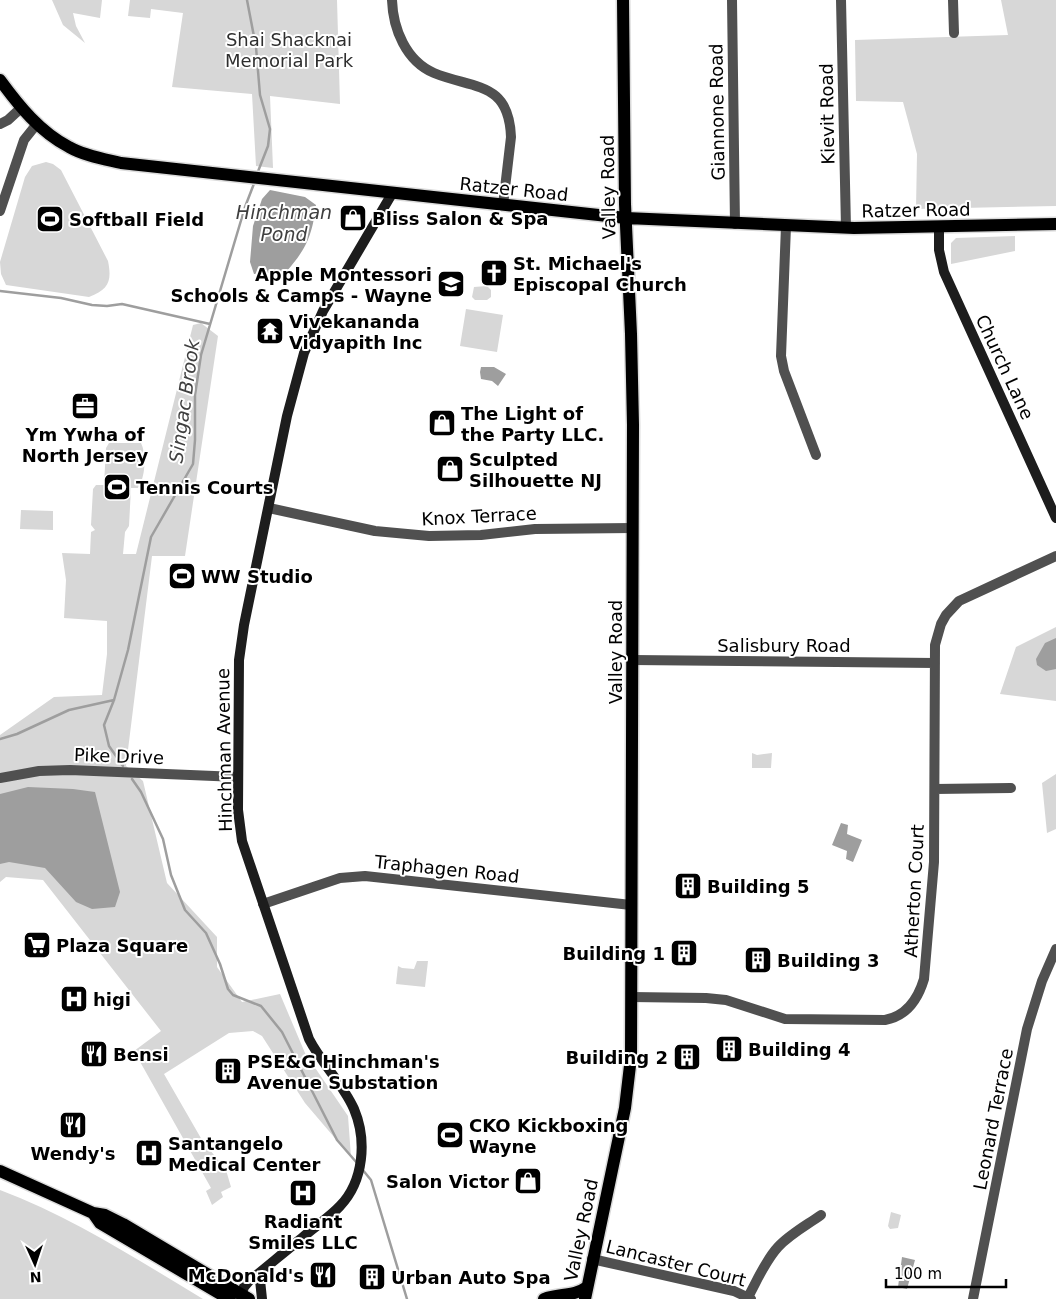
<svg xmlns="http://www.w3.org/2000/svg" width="1056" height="1299" viewBox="0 0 1056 1299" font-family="'DejaVu Sans',sans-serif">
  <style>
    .green { fill: #d7d7d7 }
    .water { fill: #9e9e9e }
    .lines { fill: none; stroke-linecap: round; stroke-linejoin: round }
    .stream { stroke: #9e9e9e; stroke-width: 2.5 }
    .primary-casing { stroke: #dbdbdb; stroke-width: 15 }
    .street { stroke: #505050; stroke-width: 10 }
    .secondary { stroke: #1d1d1d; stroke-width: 10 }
    .primary { stroke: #000; stroke-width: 12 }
    .labels { text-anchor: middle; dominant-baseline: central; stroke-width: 4; stroke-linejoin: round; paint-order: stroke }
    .park-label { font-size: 18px; fill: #2e2e2e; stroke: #fff }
    .street-label { font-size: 18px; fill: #000; stroke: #fff }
    .poi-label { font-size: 18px; font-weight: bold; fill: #000; stroke: #fff; text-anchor: start }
    .water-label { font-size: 19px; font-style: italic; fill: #3f3f3f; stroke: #fff }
  </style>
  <rect width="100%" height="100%" fill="#fff"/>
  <path class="green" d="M52 0H102L100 18 73 13 76 26 85 43 63 25Z
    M130 0H337L340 104 270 96 273 168 256 166 252 94 172 87 183 13 151 9 150 18 128 16Z
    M1001 0H1056V206L916 209 917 154 903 102 856 101 855 40 1008 35Z
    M46 162 53 164 61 170 108 261C112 281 109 289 89 297L6 285 1 274 0 262 25 177 32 166Z
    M1015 236V251L951 264V243L956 238Z
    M487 286 491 290V297L487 300H475L472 297 474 287Z
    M466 309 503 315 497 352 460 346Z
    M201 323 218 336 185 556H152L126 766 143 781 167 883 217 937V967L242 1002 280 994 305 1053 348 1116 351 1157 305 1103 262 1036 253 1031 229 1033 164 1074 202 1140 226 1170 231 1187 221 1192 223 1197 212 1205 206 1191 211 1188 134 1051 161 1031 43 880 6 877 0 882V735L54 697 102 695 107 654V621L64 618 66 580 62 553 90 554 91 532 95 530 91 525 93 489 96 485H104L106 448 109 443H141C147 455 145 478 138 488H131L129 526 125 532 123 554H136L193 325Z
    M21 510 53 511V530L20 529Z
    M1056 627V701L1000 694 1016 647Z
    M752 753 757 755 772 753 771 768H752Z
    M1056 774V829L1047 833 1042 783Z
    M417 961H428L425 987 396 984 398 966 402 968 414 969Z
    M0 1190C72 1217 138 1260 203 1299H0Z
    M891 1212 901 1215 898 1228 890 1229 888 1226Z"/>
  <path class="water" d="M270 190 305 197 316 205C312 236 307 248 286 272L254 274 250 262 253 226 262 199Z
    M481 367H494L506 374 498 386 492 381 481 379 480 372Z
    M1056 638V669L1046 671 1037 665 1036 659 1045 643Z
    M28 787 73 789 95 792 120 892 115 907 92 909 76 902 45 868 9 862 0 864V794Z
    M841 823 848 825 847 834 862 840 853 862 846 859 847 851 832 845Z
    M902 1257 915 1260 907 1289 898 1287Z"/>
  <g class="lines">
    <path class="stream" d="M247 0 256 47 260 95 270 129 268 146 257 174
      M0 291 61 298 92 305 107 306 122 304 210 324
      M0 739 17 734 69 710 114 700
      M123 766 109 746 104 725 114 700 128 650 151 537 193 464 195 440V395L201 355 245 207 255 181
      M132 779 141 792 163 839 171 875 185 910 206 933 220 964 228 989 233 995 261 1006 282 1032 337 1140 357 1163
      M362 1169 371 1180 407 1299"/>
    <g class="primary-casing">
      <path id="primary" d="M0 80C19 106 40 132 69 147 85 156 104 159 121 163L626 218 854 228 1056 224
        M0 1171 93 1213 100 1223 229 1299
        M93 1213 105 1215 123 1224 249 1299
        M544 1299C559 1293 574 1297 587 1287
        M585 1299 625 1108 631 1057 633 425 631 334 625 204 623 0"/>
    </g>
    <path class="street" d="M392 0C393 29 406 61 434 73 473 89 509 81 511 137L503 205
      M732 0 735 224
      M841 0 846 228
      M953 0 954 33
      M0 124 8 120 21 108
      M0 211 24 140 36 125
      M786 226 781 356 784 371 816 455
      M269 508 375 531 429 536 481 535 535 529 633 528
      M632 660 935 663
      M0 778 39 771 70 770 238 777
      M935 789 1011 788
      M263 904 340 878 365 876 631 905
      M631 997 706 998 726 1000 785 1019 885 1020C907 1016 918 999 924 979L934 862 935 645 941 624 946 615 959 601 1056 556
      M592 1259 734 1291 751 1299
      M748 1297C757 1281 765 1261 778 1247 790 1234 807 1225 821 1215
      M973 1299 1027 1029 1042 981 1056 949"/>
    <path class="secondary" d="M939 227V250L944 272 1056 518
      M239 1299 244 1287 249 1281C267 1267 284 1252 302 1238 314 1227 329 1218 340 1206 364 1181 367 1140 354 1109 343 1084 322 1064 309 1039L242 841 238 810 239 660 244 625 287 416 304 353 323 311 393 192
      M262 1299 260 1280 263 1270"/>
    <use href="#primary" class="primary"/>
  </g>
  <defs>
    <g id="shop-square" transform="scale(1.4375)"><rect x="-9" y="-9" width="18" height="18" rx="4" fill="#000" stroke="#fff"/><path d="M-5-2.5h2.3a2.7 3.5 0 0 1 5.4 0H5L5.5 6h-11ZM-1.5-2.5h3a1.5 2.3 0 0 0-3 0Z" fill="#fff"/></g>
    <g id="stadium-square" transform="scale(1.4375)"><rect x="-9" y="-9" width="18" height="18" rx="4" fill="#000" stroke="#fff"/><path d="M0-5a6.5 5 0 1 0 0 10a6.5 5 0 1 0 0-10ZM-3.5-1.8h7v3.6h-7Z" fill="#fff"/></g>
    <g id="church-square" transform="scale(1.4375)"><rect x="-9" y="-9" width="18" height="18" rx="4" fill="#000" stroke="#fff"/><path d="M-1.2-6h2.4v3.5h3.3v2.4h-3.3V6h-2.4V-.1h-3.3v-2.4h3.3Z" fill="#fff"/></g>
    <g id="school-square" transform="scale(1.4375)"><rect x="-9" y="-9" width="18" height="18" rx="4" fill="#000" stroke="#fff"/><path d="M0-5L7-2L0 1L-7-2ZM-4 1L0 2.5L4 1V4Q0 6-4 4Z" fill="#fff"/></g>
    <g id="temple-square" transform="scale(1.4375)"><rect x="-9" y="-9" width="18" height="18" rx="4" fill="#000" stroke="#fff"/><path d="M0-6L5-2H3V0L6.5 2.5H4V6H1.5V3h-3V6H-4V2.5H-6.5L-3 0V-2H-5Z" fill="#fff"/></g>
    <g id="office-square" transform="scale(1.4375)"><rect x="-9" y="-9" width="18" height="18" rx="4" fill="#000" stroke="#fff"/><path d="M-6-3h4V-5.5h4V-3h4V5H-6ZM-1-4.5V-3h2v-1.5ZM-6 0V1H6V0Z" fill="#fff"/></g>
    <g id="building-square" transform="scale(1.4375)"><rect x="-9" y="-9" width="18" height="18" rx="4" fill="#000" stroke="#fff"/><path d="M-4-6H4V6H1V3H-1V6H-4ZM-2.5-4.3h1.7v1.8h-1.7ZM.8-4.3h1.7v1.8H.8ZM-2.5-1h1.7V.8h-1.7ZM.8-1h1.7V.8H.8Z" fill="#fff"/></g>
    <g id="supermarket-square" transform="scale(1.4375)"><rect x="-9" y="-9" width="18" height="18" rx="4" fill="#000" stroke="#fff"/><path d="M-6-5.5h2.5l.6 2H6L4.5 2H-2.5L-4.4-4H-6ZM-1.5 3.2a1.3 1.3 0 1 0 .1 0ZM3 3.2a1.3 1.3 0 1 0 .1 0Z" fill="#fff"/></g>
    <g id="hospital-square" transform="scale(1.4375)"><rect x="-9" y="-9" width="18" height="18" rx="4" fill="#000" stroke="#fff"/><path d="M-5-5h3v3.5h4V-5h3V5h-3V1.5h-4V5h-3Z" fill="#fff"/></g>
    <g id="restaurant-square" transform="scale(1.4375)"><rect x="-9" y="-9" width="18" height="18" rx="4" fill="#000" stroke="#fff"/><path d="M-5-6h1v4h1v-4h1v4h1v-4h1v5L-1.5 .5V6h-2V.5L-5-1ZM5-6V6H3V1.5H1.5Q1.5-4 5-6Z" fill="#fff"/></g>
  </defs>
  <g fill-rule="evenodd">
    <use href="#shop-square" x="353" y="218"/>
    <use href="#stadium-square" x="50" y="219"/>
    <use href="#church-square" x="494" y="273"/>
    <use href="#school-square" x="451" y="284"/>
    <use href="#temple-square" x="270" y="331"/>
    <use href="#office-square" x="85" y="406"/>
    <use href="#shop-square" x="442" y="423"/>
    <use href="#shop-square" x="450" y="469"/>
    <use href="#stadium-square" x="117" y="487"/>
    <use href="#stadium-square" x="182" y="576"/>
    <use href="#building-square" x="688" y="886"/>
    <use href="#supermarket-square" x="37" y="945"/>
    <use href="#building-square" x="684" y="953"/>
    <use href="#building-square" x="758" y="960"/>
    <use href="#hospital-square" x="74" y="999"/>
    <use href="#building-square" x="729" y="1049"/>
    <use href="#restaurant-square" x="94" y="1054"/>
    <use href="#building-square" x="687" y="1057"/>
    <use href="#building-square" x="228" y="1071"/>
    <use href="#restaurant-square" x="73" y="1125"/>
    <use href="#stadium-square" x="450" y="1135"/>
    <use href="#hospital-square" x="149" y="1153"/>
    <use href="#shop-square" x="528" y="1181"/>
    <use href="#hospital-square" x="303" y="1193"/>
    <use href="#restaurant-square" x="323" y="1275"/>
    <use href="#building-square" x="372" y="1277"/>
  </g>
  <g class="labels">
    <g class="park-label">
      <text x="289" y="39">Shai Shacknai<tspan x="289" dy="21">Memorial Park</tspan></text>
    </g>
    <g class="street-label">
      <text transform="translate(717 112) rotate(-91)">Giannone Road</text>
      <text transform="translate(827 114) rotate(-91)">Kievit Road</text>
      <text transform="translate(608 187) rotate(-91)">Valley Road</text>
      <text transform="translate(514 189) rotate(6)">Ratzer Road</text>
      <text transform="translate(916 210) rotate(-1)">Ratzer Road</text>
      <text transform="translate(1005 367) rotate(65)">Church Lane</text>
      <text transform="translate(479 516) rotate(-3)">Knox Terrace</text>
      <text x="784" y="645">Salisbury Road</text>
      <text transform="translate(615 652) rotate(-90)">Valley Road</text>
      <text transform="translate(224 750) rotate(-91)">Hinchman Avenue</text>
      <text transform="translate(119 756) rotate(2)">Pike Drive</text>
      <text transform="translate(447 869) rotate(6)">Traphagen Road</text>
      <text transform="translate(914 891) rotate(-87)">Atherton Court</text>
      <text transform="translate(993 1119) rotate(-79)">Leonard Terrace</text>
      <text transform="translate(581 1230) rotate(-78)">Valley Road</text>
      <text transform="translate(676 1263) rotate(14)">Lancaster Court</text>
    </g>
    <g class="poi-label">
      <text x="372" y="218">Bliss Salon &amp; Spa</text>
      <text x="69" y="219">Softball Field</text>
      <text x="513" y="263">St. Michael's<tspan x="513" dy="21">Episcopal Church</tspan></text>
      <text x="432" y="274" text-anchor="end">Apple Montessori<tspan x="432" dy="21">Schools &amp; Camps - Wayne</tspan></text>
      <text x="289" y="321">Vivekananda<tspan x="289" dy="21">Vidyapith Inc</tspan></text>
      <text x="461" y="413">The Light of<tspan x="461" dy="21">the Party LLC.</tspan></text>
      <text x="85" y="434" text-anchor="middle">Ym Ywha of<tspan x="85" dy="21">North Jersey</tspan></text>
      <text x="469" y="459">Sculpted<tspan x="469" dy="21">Silhouette NJ</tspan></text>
      <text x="136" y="487">Tennis Courts</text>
      <text x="201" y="576">WW Studio</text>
      <text x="707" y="886">Building 5</text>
      <text x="56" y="945">Plaza Square</text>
      <text x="665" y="953" text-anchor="end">Building 1</text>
      <text x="777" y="960">Building 3</text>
      <text x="93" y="999">higi</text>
      <text x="748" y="1049">Building 4</text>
      <text x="113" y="1054">Bensi</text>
      <text x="668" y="1057" text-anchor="end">Building 2</text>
      <text x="247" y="1061">PSE&amp;G Hinchman's<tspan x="247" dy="21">Avenue Substation</tspan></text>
      <text x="469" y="1125">CKO Kickboxing<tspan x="469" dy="21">Wayne</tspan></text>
      <text x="168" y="1143">Santangelo<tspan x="168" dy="21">Medical Center</tspan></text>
      <text x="73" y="1153" text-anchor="middle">Wendy's</text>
      <text x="509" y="1181" text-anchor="end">Salon Victor</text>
      <text x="303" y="1221" text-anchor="middle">Radiant<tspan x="303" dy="21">Smiles LLC</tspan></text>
      <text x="304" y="1275" text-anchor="end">McDonald's</text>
      <text x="391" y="1277">Urban Auto Spa</text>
    </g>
    <g class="water-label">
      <text x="284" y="212">Hinchman<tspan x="284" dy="22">Pond</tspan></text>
      <text transform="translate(184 401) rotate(-82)">Singac Brook</text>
    </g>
  </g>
  <g transform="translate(35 1264) rotate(177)" stroke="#ffffff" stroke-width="4" paint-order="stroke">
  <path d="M0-4L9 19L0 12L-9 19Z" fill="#000000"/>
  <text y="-8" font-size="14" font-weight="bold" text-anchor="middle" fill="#000000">N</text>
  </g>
  <path d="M886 1279v8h120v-8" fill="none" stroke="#000000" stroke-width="2.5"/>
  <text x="894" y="1279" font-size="15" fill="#000000" stroke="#ffffff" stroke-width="4" paint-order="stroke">100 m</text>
</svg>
